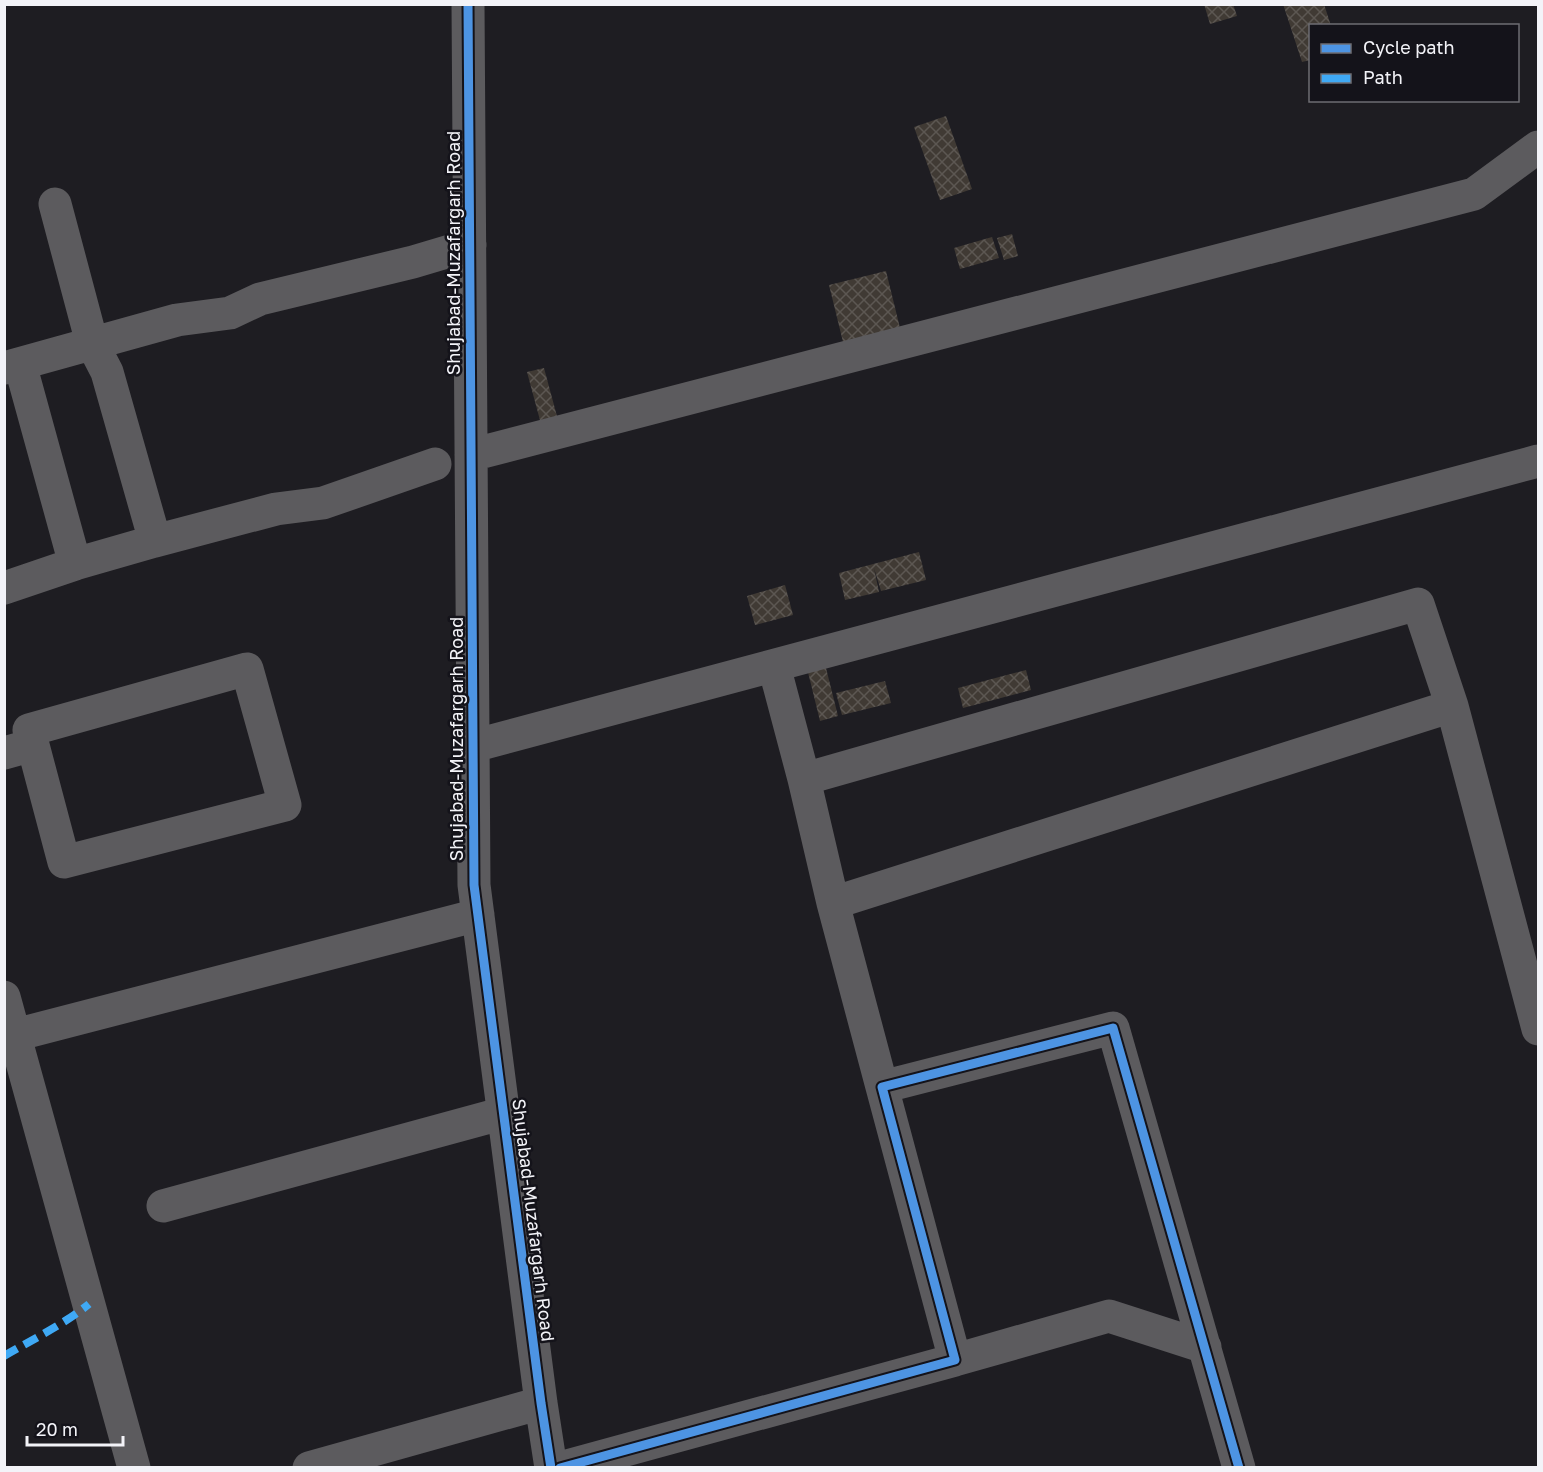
<svg xmlns="http://www.w3.org/2000/svg" width="1543" height="1472" viewBox="0 0 1543 1472" font-family="'Golos Text',sans-serif">
  <style>
    .building { fill: url(#building-cross-hatch) }
    .lines { fill: none; stroke-linecap: round; stroke-linejoin: round }
    .minor { stroke: #5c5b5e; stroke-width: 33 }
    .quiet { stroke: #3fa9f5; stroke-width: 8; stroke-dasharray: 15 8; stroke-linecap: butt }
    .cycleway-casing { stroke: #14131a; stroke-width: 13 }
    .cycleway { stroke: #4d94e3; stroke-width: 9 }
    .labels { text-anchor: middle; dominant-baseline: central; stroke-width: 5; stroke-linejoin: round; paint-order: stroke }
    .street-label { font-size: 18px; fill: #f3f3f8; stroke: #14131a }
  </style>
  <defs>
    <pattern id="building-cross-hatch" width="8" height="8" patternUnits="userSpaceOnUse" patternTransform="scale(1.5)"><rect width="8" height="8" fill="#403a34"/><path d="M0 0l8 8M0 8l8-8" fill="none" stroke="#5c5752"/></pattern>
  </defs>
  <rect width="100%" height="100%" fill="#1e1d22"/>
  <path class="building" d="M1204 4H1233L1237 16 1210 24Z
    M1283 4H1324L1331 26H1310V60L1302 62Z
    M946 116 972 189 940 200 914 127Z
    M1012 234 1018 256 1004 260 997 238Z
    M992 237 999 258 960 269 954 248Z
    M886 271 901 332 844 346 829 285Z
    M544 368 558 420 541 424 527 372Z
    M919 552 926 580 881 591 874 568 879 592 845 600 839 573Z
    M785 585 793 615 755 625 747 596Z
    M824 660 838 716 820 721 806 664Z
    M1026 670 1031 690 963 708 958 688Z
    M885 681 891 703 842 715 836 693Z"/>
  <g class="lines">
    <path class="minor" d="M468 4 474 885 541 1403 551 1468
      M55 204 92 343 107 372 155 541 276 509 323 503 435 464
      M20 364 75 564 155 541
      M4 368 177 320 230 313 260 299 413 262 470 245
      M471 455 1474 194 1538 147
      M4 588 75 564
      M774 666 804 779 833 903 882 1087
      M247 669 285 805 64 862 29 730Z
      M473 746 1538 461
      M4 753 33 745
      M804 779 1418 604 1452 706
      M833 903 1452 706 1538 1029
      M4 997 134 1468
      M15 1035 478 915
      M163 1206 504 1113
      M955 1360 1109 1316 1205 1347
      M309 1468 541 1403
      M560 1468 955 1360 882 1087 1113 1028 1239 1468"/>
    <path class="quiet" d="M4 1356C33 1339 63 1325 89 1304"/>
    <g class="cycleway-casing">
      <path id="cycleway" d="M468 4 474 885 541 1403 551 1468
        M560 1468 955 1360 882 1087 1113 1028 1239 1468"/>
    </g>
    <use href="#cycleway" class="cycleway"/>
  </g>
  <g class="labels">
    <g class="street-label">
      <text transform="translate(453 253) rotate(-90)">Shujabad-Muzafargarh Road</text>
      <text transform="translate(456 739) rotate(-90)">Shujabad-Muzafargarh Road</text>
      <text transform="translate(534 1220) rotate(83)">Shujabad-Muzafargarh Road</text>
    </g>
  </g>
  <rect width="1543" height="1472" fill="none" stroke="#f3f3f8" stroke-width="12"/>
  <rect x="1309" y="24" width="210" height="78" fill="#14131a" stroke="#6d6d73" stroke-width="1.5"/>
  <rect x="1321" y="44" width="30" height="9" fill="#4d94e3" stroke="#6d6d73" stroke-width="1.5"/>
  <text x="1363" y="54" font-size="18" fill="#f3f3f8">Cycle path</text>
  <rect x="1321" y="74" width="30" height="9" fill="#3fa9f5" stroke="#6d6d73" stroke-width="1.5"/>
  <text x="1363" y="84" font-size="18" fill="#f3f3f8">Path</text>
  <path d="M27 1436v9h96v-9" fill="none" stroke="#f3f3f8" stroke-width="3"/>
  <text x="36" y="1436" font-size="18" fill="#f3f3f8" stroke="#14131a" stroke-width="4.5" paint-order="stroke">20 m</text>
</svg>
